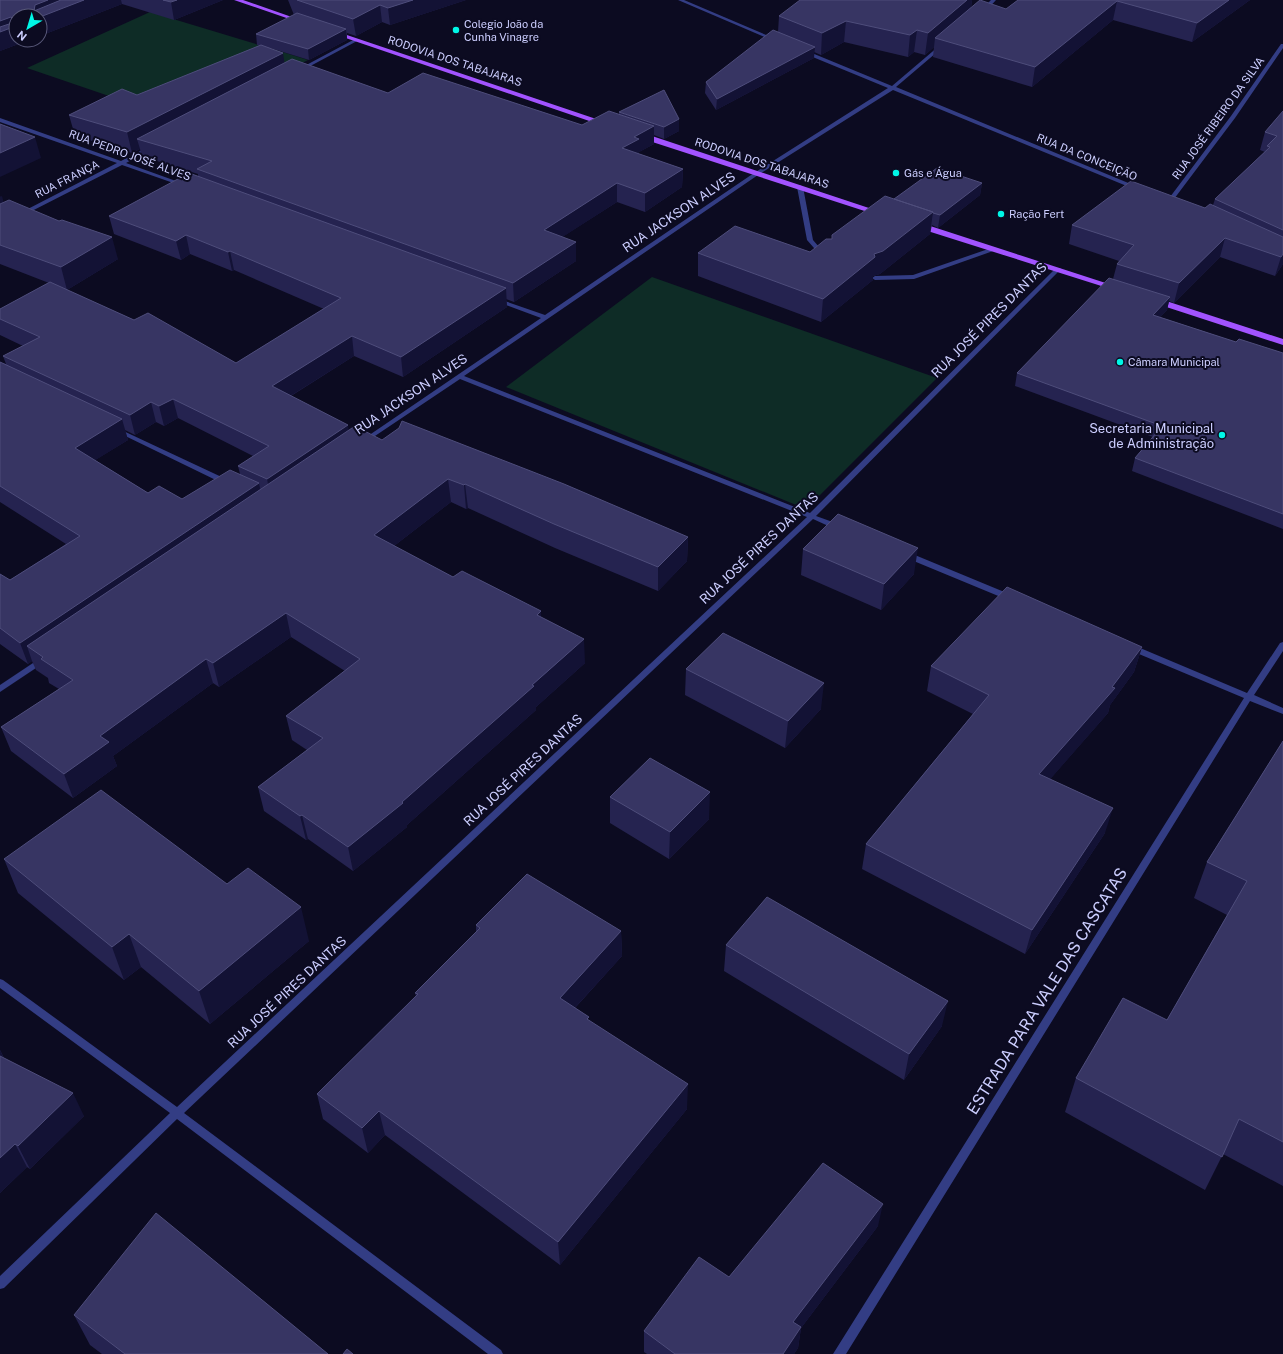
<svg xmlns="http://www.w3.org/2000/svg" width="1283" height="1354" viewBox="0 0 1283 1354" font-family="'Public Sans',sans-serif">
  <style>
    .green { fill: #0e2c26 }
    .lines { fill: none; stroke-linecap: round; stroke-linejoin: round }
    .service { fill: #333d84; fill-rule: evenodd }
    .minor { fill: #333d84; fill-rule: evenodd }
    .primary { fill: #a253ff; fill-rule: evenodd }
    .wall { fill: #252350; fill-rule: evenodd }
    .shaded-wall { fill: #131235 }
    .building { fill: #373563; stroke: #4e4d7b }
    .poi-dot { fill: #00f7e7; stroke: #0c0b21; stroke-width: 1.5 }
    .labels { text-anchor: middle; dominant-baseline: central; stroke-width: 4; stroke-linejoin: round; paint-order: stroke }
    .far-poi-label { font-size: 11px; fill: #ccceff; stroke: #0c0b21; text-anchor: start }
    .far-street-label { font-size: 11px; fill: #ccceff; stroke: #0c0b21 }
    .street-label { font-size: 13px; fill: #ccceff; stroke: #0c0b21 }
    .poi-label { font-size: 13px; fill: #ccceff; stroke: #0c0b21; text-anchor: end }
    .near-street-label { font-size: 16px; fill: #ccceff; stroke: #0c0b21 }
  </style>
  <rect width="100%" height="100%" fill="#0c0b21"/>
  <path class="green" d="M150 12 289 54 308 60 188 123 27 68Z
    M652 277 937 378 806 509 506 387Z"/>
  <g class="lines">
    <path class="service" d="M800 185 803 187 813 240 825 254V256H821L807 240 797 187Z
      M994 247 997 249 996 250 914 279 875 280 872 278 875 276 913 275Z"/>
    <path class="minor" d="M678 0H684L778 40 774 41Z
      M991 0H996L985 12H981V10Z
      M355 39 359 40 301 71 297 70Z
      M1281 44H1283V48L1235 118 1171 203H1167V201L1231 116Z
      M939 46 943 47 896 87 1138 187V189H1134L893 90 758 175 464 376 810 513 1056 268H1060L1061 269 816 516 841 525 842 527 841 529H835L813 519 184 1113 501 1350 503 1354H488L177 1119 4 1288 0 1289V1276L170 1113 0 988V979L3 980 177 1107 807 517 460 379 366 442H362V440L541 318 495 301V299H499L545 315 754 173 888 88 803 53V51H807L892 86Z
      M0 118 121 161 148 147H152V149L126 163 187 185 182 186 122 165 24 215H20V213L117 163 0 122Z
      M117 428 228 480 229 482 228 484H224L115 431 114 430Z
      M904 553H910L1014 596 1015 598 1011 601 1008 600 904 557 903 555Z
      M1283 642V651L1254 695 1283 708V714L1250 701 846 1354H833L1244 698 1127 649 1126 647 1127 645H1133L1247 693 1280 643Z
      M42 657 46 660 45 662 0 692V685Z"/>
    <path class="primary" d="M234 0H243L306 22 301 23Z
      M331 31H335L611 124 604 126 331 33Z
      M637 133H643L887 214 880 216 637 137Z
      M915 223H921L1121 288 1117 290H1114L915 227Z
      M1151 298H1157L1283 339V345L1151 302Z"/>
  </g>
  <path class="wall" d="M0 0H223L174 20 122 4 40 36V16L16 40H29L0 51Z
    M288 0H466L390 25 382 22 356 36 347 33V40L309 60 270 48 284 63 388 93 582 125 619 115V112L679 131 664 139 654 135V144L639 152V154L683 169 682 187 645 212 617 202 562 237 576 261 514 302 506 299 507 307 403 377 354 356 291 396 349 431 382 440 688 537 687 561 658 591 555 548 468 508 466 509 451 502 394 546 453 577 541 611V617L585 663 536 707V710L407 825V827L353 871 308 839 306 840 264 811 258 787 307 750 292 740 286 716 345 671 291 637 219 687 213 683 113 756 117 766 73 798 11 751 1 727 59 689 49 683 48 678 36 670 32 661 28 664 0 644V574L10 580 66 544 0 502V362L6 364 3 356 23 346 0 335V309L49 283 0 264V196L3 203 118 259 67 290 134 320 236 363 324 309 234 270 232 271 190 254 181 260 114 234 109 216 198 177V174L141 156 140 149 132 153 75 136 69 115 137 95 260 46 257 45 256 34 294 15ZM178 418 253 456 238 466 240 474 182 499 148 493 95 460 128 440 125 430 135 435 156 422 164 426Z
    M972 0 971 8 1006 9 1018 0H1250L1192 42 1113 20 1032 87 933 57 934 47 925 55 914 52 908 57 844 42 821 55 814 52V58L716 110 705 93 706 82 778 32 779 16Z
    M1283 111V264L1275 276 1220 257 1174 303 1169 301 1167 310 1160 317 1236 342 1283 353V529L1132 471 1135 458 1153 437 1015 386 1017 373 1113 279 1117 264 1119 261 1069 244 1072 225 1205 208 1213 205 1215 199 1265 152 1260 150 1265 132Z
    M982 183 980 195 938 228 932 225 930 234 880 274 873 276V280L821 322 698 276V253L810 252 832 239V235Z
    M803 549 914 574 881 610 801 575Z
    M1142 647 1134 672 1110 705 1108 713 1050 779 1105 833 1025 954 862 869 866 844 973 714 927 691 931 666Z
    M686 669 821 709 785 748 685 695Z
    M1283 741V1186L1223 1154 1205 1190 1065 1112 1076 1078 1167 1020 1227 915 1194 898 1207 862Z
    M610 797 709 819 669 859 610 823Z
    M4 859 227 884 309 941 210 1024 141 967 124 980 18 893Z
    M476 925 621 931 622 956 575 1008 687 1109 560 1265 385 1135 368 1153 323 1119 317 1094 416 996 415 993 476 932Z
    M726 945 942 1026 904 1080 724 971Z
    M0 1050 4 1058 84 1116 30 1169 27 1167 0 1193Z
    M878 1226 801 1328 798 1348 794 1354H647L644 1352V1331L729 1277Z
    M74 1315 328 1354H102L90 1345Z"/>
  <path class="shaded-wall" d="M48 0H121L122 4 40 36V16L34 11 35 5Z
    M177 0H223L174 20 171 2Z
    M413 0H466L390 25 388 8Z
    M967 0H972L970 16 935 38 934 47 925 55 928 33Z
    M1229 0H1250L1192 42 1197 23Z
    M1117 1 1113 20 1032 87 1035 67Z
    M380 5 382 22 356 36 353 19Z
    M11 17 13 27 16 26V40H29L0 51V21Z
    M846 21 844 42 821 55 822 33Z
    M346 29 347 40 309 60 308 49Z
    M917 30 914 52 908 57 910 35Z
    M815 47 814 58 716 110 717 99Z
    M283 53 286 73 137 139 140 149 132 153 127 132Z
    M679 119V131L664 139V127Z
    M654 126V144L639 152V156L622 148 634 137Z
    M35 137 41 158 0 177V153Z
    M683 169 682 187 645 212V193Z
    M617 183V202L544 249V230Z
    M982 183 980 195 938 228 940 215Z
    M2 196 8 218 0 222V197Z
    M933 212 930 234 880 274 873 276V280L821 322 823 299 874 254Z
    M186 235 190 254 181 260 176 241Z
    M112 237 118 259 67 290 61 267Z
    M1225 238 1220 257 1174 303 1179 283Z
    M576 242V261L514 302 513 283Z
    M230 251 234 270 232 271 228 252Z
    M1283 254V264L1275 276 1281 257Z
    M506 288 507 307 403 377 401 357Z
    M1170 297 1167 310 1150 327 1153 315Z
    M352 336 354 356 276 405 272 386Z
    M173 399 178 418 164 426 159 406Z
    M151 402 156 422 135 435 130 415Z
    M122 419 128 440 81 469 75 448Z
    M348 425 351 445 271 499 267 479Z
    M448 479 451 502 377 559 374 535Z
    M259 483 263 504 27 646 32 661 28 664 20 643Z
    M465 484 468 508 466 509 464 485Z
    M688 537 687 561 658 591V567Z
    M918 548 914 574 881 610 884 584Z
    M541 611 542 635 537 615Z
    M286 613 291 637 219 687 213 663Z
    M584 639 585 663 536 707V710L407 825V827L353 871 348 847 402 802Z
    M1142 647 1134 672 1110 705 1108 713 1033 799 1039 774 1112 687Z
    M206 659 213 683 113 756 117 766 73 798 64 774 100 736Z
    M824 683 821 709 785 748 788 721Z
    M710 792 709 819 669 859 670 832Z
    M1113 808 1105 833 1025 954 1032 930Z
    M302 815 308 839 306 840 300 816Z
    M301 907 309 941 210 1024 199 991Z
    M621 931 622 956 561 1023 560 998Z
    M129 934 141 967 124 980 112 947Z
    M948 1001 942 1026 904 1080 909 1054Z
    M0 1050 6 1063 0 1068Z
    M688 1084 687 1109 560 1265 558 1242Z
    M73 1093 84 1116 30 1169 18 1146Z
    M379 1111 385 1135 368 1153 362 1128Z
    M15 1144 27 1167 0 1193V1158Z
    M883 1204 878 1226 801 1328 798 1348 794 1354H783L793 1322Z"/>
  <path class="building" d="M0 0H48L35 5 34 11 61 0H84L40 17V16H16V26L0 32V27L12 23 13 19 11 17 0 21Z
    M163 0H177L171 2Z
    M297 0H413L388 8 380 5 353 19Z
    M800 0H967L928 33 917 30 910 35 846 21 822 33 779 16Z
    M980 0 1006 9 1018 0H1229L1197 23 1117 1 1035 67 935 38Z
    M297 13 346 29 308 49 256 34Z
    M773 30 815 47 717 99 706 82Z
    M261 45 283 53 127 132 69 115 122 89 137 95Z
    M292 59 388 93 423 73 582 125 609 111 654 126 634 137 639 139 622 148 683 169 645 193 617 183 544 230 576 242 513 283 197 169 212 161 137 139Z
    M664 90 679 119 664 127 619 112Z
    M1283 111V230L1215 199 1270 147 1267 146 1277 136 1265 132Z
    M0 124 35 137 0 153Z
    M937 168 982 183 940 215 933 213V212L894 199Z
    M189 173 506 288 401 357 352 336 272 386 348 425 267 479 238 466 269 446 173 399 159 406 151 402 130 415 3 356 40 337 0 319V309L50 282 134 320 148 313 236 363 341 298 230 251 228 252 186 235 176 241 109 216Z
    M1131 181 1205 208 1210 204 1283 237V254L1281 257 1225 238 1179 283 1117 264 1134 245 1072 225Z
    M885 196 933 212 883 251 874 254 875 257 823 299 698 253 735 226 810 252 826 239H832V235Z
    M9 200 59 221 62 220 112 237 61 267 0 245V204Z
    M1109 278 1170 297 1153 315 1236 342 1239 339 1283 353V514L1135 458 1162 426 1017 373Z
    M0 362 122 419 75 448 148 493 159 486 182 499 230 470 259 483 20 643 0 628V574L10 580 80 536 0 486Z
    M402 421 564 484 688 537 658 567 554 524 465 484 464 485 448 479 374 535 453 577 462 571 541 611 537 615 584 639 532 685 534 686 402 802 403 803 348 847 302 815 300 816 258 787 323 738 286 716 360 659 286 613 213 663 206 659 100 736 109 742 64 774 1 727 73 680 41 659 43 657 27 646 355 426 382 440 399 428Z
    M838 514 918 548 884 584 803 549Z
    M1007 587 1142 647 1112 687 1115 688 1039 774 1113 808 1032 930 866 844 989 695 931 666Z
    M723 633 824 683 788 721 686 669Z
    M1283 741V1142L1239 1119 1222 1157 1076 1078 1123 998 1167 1020 1247 881 1207 862Z
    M650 758 710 792 670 832 610 797Z
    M101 790 227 884 248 868 301 907 199 991 129 934 112 947 4 859Z
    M527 874 621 931 560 998 589 1017 587 1019 688 1084 558 1242 379 1111 362 1128 317 1094 418 994 415 993 480 928 476 925Z
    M767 897 948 1001 909 1054 726 945Z
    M0 1056 73 1093 18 1146 15 1144 0 1158Z
    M823 1163 883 1204 793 1322 801 1327 783 1354H675L644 1331 699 1257 729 1277Z
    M156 1213 328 1354H125L74 1315Z
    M347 1349 353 1354H343Z"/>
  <g class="poi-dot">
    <circle cx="456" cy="30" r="4"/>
    <circle cx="896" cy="173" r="4"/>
    <circle cx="1001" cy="214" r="4"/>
    <circle cx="1120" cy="362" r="4"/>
    <circle cx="1222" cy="435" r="4"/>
  </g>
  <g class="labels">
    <g class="far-poi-label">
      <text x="464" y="24">Colegio João da<tspan x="464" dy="13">Cunha Vinagre</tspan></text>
      <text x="904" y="173">Gás e Água</text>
      <text x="1009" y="214">Ração Fert</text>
      <text x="1128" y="362">Câmara Municipal</text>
    </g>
    <g class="far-street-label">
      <text transform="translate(455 61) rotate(18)">RODOVIA DOS TABAJARAS</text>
      <text transform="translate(1218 118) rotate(-54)">RUA JOSÉ RIBEIRO DA SILVA</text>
      <text transform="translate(130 155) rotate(20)">RUA PEDRO JOSÉ ALVES</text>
      <text transform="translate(1087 157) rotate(22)">RUA DA CONCEIÇÃO</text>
      <text transform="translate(762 163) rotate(18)">RODOVIA DOS TABAJARAS</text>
      <text transform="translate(67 179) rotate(-27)">RUA FRANÇA</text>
    </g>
    <g class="street-label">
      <text transform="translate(679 212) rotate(-34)">RUA JACKSON ALVES</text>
      <text transform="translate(989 320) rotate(-45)">RUA JOSÉ PIRES DANTAS</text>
      <text transform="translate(411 394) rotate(-34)">RUA JACKSON ALVES</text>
      <text transform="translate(759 548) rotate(-43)">RUA JOSÉ PIRES DANTAS</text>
      <text transform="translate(523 770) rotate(-43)">RUA JOSÉ PIRES DANTAS</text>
      <text transform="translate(287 992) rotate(-43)">RUA JOSÉ PIRES DANTAS</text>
    </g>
    <g class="poi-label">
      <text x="1214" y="428">Secretaria Municipal<tspan x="1214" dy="15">de Administração</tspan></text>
    </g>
    <g class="near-street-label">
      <text transform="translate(1047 991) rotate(-58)">ESTRADA PARA VALE DAS CASCATAS</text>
    </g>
  </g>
  <g transform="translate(28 28) rotate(218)"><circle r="19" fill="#0c0b21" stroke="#59597a"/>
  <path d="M0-3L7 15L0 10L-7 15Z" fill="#00f7e7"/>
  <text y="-6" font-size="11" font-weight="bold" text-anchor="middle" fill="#ccceff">N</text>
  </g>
</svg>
